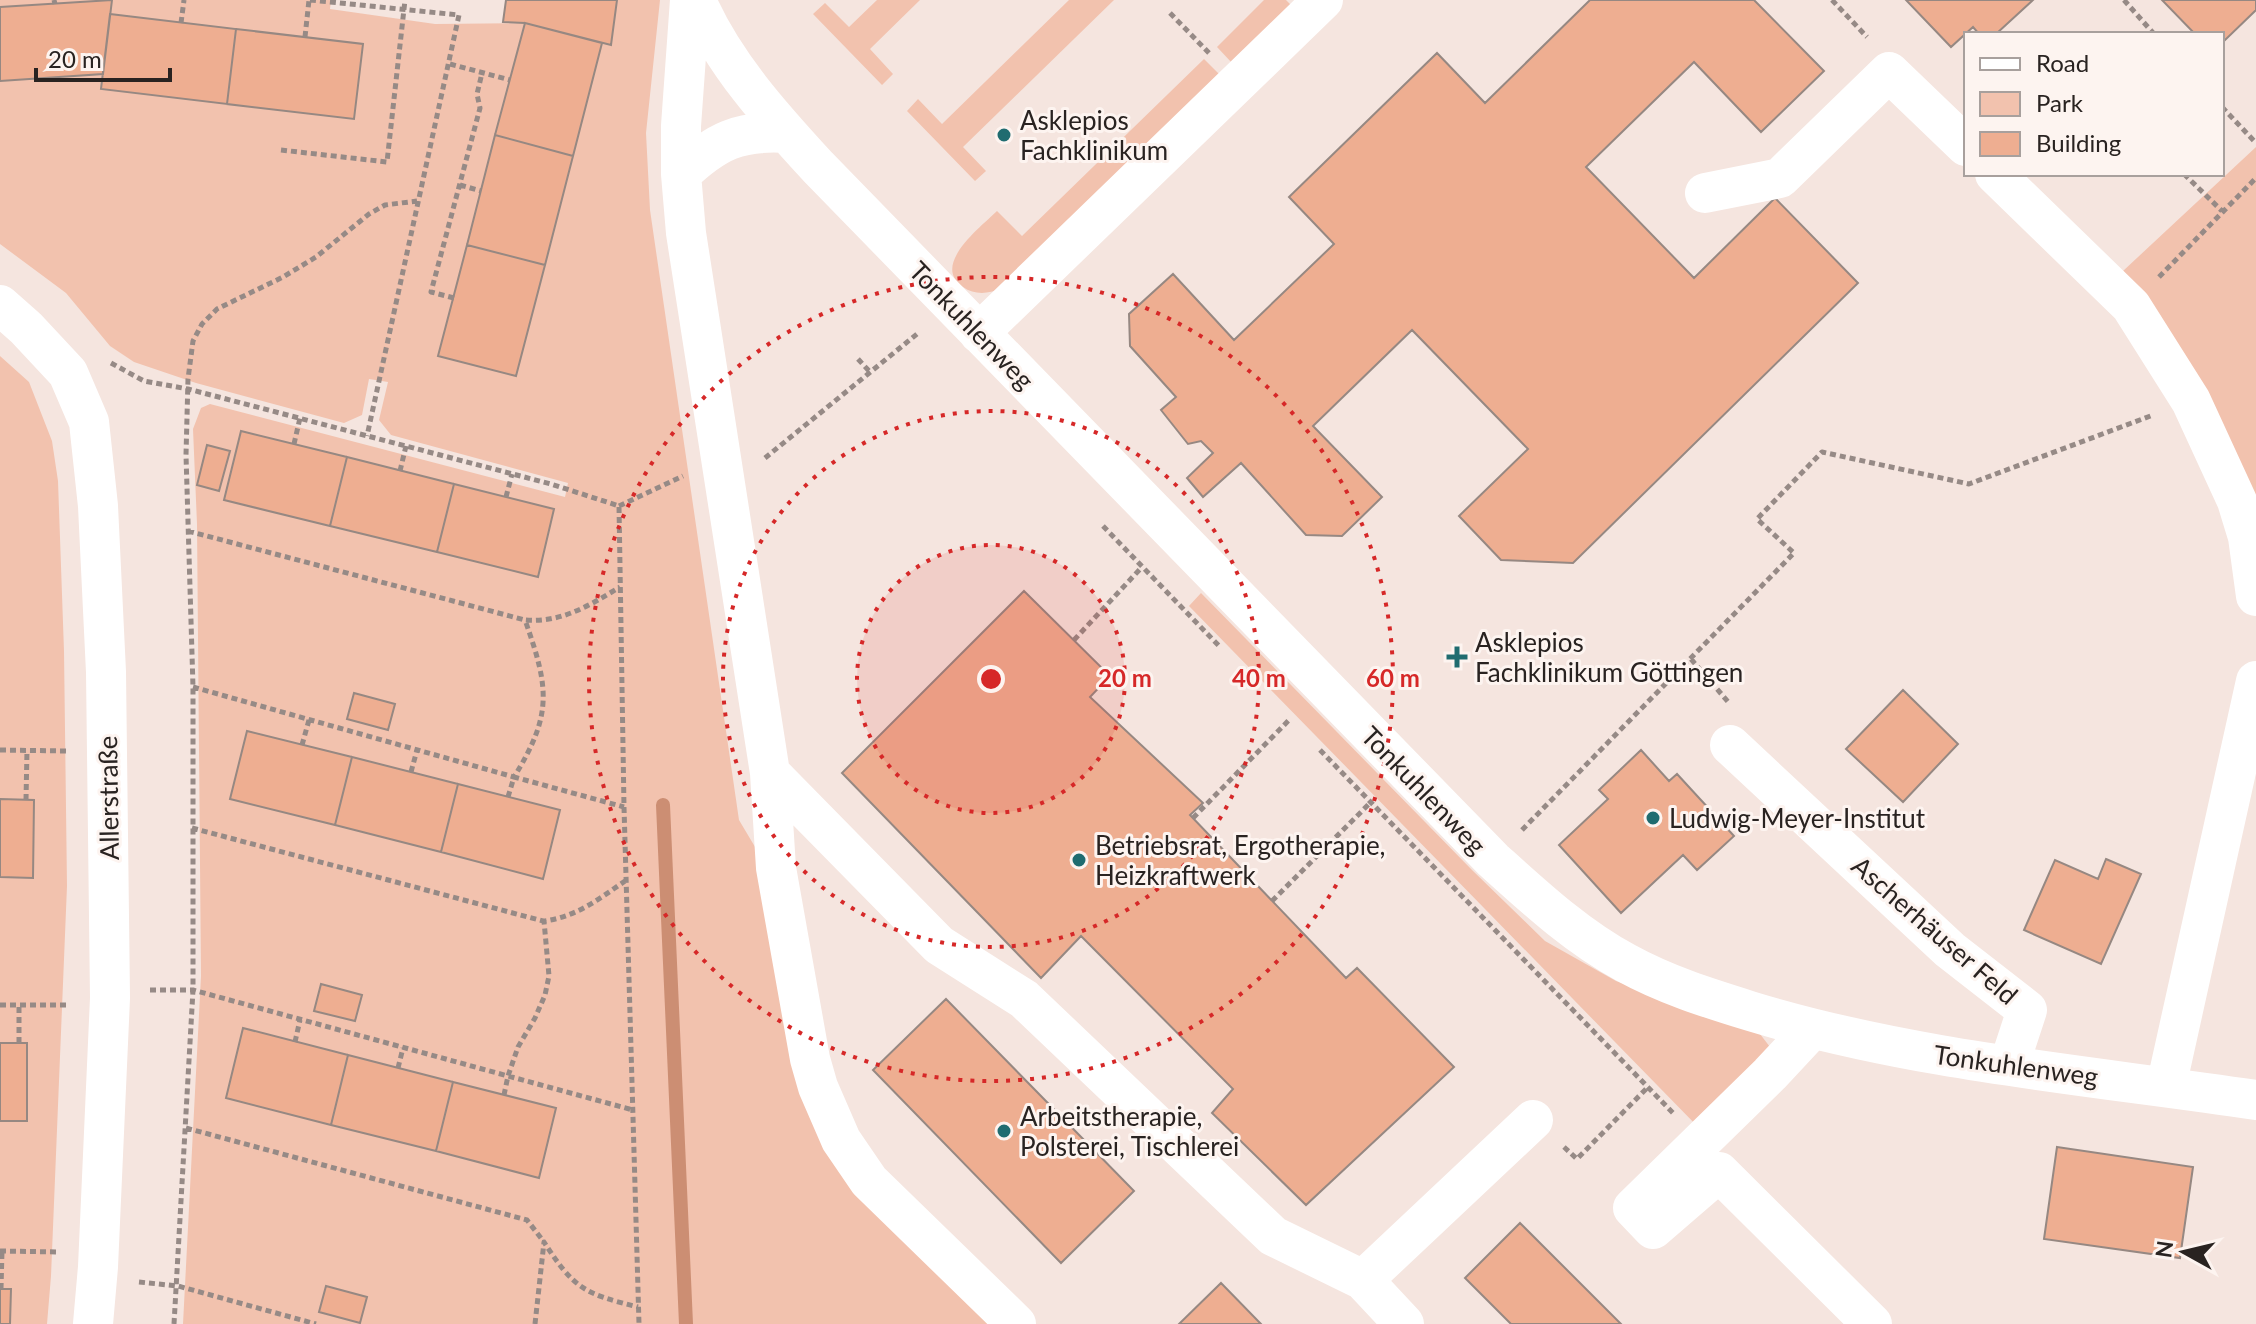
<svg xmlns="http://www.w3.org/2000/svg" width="2256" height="1324" viewBox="0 0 2256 1324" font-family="Lato,sans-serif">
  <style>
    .green { fill: #f2c2ae }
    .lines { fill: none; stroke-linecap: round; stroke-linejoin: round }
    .stream { stroke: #cc8e73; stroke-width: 14 }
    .building { fill: #eeae91; stroke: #968882; stroke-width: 2 }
    .path { stroke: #968a86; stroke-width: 5; stroke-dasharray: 6 4; stroke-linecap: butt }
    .minor { stroke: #fff; stroke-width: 40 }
    .ring { fill: none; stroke: #d62828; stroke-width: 4; stroke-dasharray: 4 8 }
    .poi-dot { fill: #206c70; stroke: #fdf4f0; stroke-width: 3 }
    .labels { text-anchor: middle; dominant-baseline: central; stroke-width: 6; stroke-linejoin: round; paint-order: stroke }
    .poi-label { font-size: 26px; fill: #292321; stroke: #fdf4f0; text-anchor: start }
    .street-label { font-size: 26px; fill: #292321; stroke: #fdf4f0 }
    .centre { fill: #d62828; stroke: #fdf4f0; stroke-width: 4 }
    .ring-label { font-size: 24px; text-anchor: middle; font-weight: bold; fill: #d62828; stroke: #fdf4f0; stroke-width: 6; stroke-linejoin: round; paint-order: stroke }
  </style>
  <rect width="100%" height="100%" fill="#f5e5df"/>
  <path class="green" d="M0 0H331L330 9 435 24 525 23 611 45 617 0H660L646 133 650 210 739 820 764 862 799 1078 989 1324H183L201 976 197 524 193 429 201 408 210 404 565 497 568 483 391 435 379 420 388 382 369 379 362 415 344 423 196 383 134 362 110 346 66 293 0 244Z
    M877 0H920L870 49 893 74 882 85 813 14 825 3 849 27Z
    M1069 0H1114L963 147 986 171 975 181 907 111 918 99 942 124Z
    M1264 0H1286L1291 5 1232 63 1217 47Z
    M1204 59 1220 75 1000 289C988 294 974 295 963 287 930 265 982 226 997 211L1022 236Z
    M2256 147V501L2123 271Z
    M0 356 29 382 52 441 58 481 64 651 67 886 51 1276 47 1324H0Z
    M1201 593 1472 870 1545 941 1616 981 1760 1034 1770 1047 1700 1129 1189 606Z"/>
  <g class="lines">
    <path class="stream" d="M663 805 686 1324"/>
  </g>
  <path class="building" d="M112 0 103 74 0 81V7Z
    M506 0H617L611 45 525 23 503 22Z
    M1590 0H1754L1824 71 1761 132 1694 62 1586 167 1694 278 1775 198 1858 283 1573 563 1501 560 1459 516 1528 449 1412 330 1313 426 1382 497 1342 536 1306 535 1241 463 1203 497 1187 478 1213 453 1201 441 1188 444 1161 410 1176 397 1130 346 1129 314 1173 274 1234 340 1334 244 1289 197 1437 53 1485 103Z
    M1906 0H2033L1996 34H1979L1973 27 1951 47Z
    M2162 0H2256V10L2222 43V34H2195Z
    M110 14 236 29 227 104 101 89Z
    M525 23 602 43 573 156 495 135Z
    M236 29 363 44 354 119 227 104Z
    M495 135 573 156 545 265 467 245Z
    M467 245 545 265 516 376 438 356Z
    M241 431 347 457 330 526 224 500Z
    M207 445 230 451 219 491 197 485Z
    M347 457 454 484 437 552 330 526Z
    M454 484 554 509 538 577 437 552Z
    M1024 591 1110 676 1090 697 1203 803 1190 815 1346 978 1357 968 1454 1067 1306 1205 1212 1113 1233 1089 1081 936 1041 978 842 773Z
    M1903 690 1958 744 1903 802 1846 749Z
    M354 693 395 704 388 730 347 719Z
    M247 731 352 757 335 825 230 799Z
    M1641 750 1669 781 1677 774 1734 836 1697 870 1683 855 1621 913 1559 845 1608 799 1599 790Z
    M352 757 458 784 441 852 335 825Z
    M458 784 560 810 543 879 441 852Z
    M0 799 34 800 33 878 0 877Z
    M2106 859 2141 874 2101 964 2024 930 2055 860 2098 879Z
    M321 984 362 995 355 1021 314 1011Z
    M946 999 1134 1191 1061 1263 873 1070Z
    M243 1028 348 1055 331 1125 226 1098Z
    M0 1043H27V1121H0Z
    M348 1055 453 1082 436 1151 331 1125Z
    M453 1082 556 1108 539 1178 436 1151Z
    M2057 1147 2193 1167 2180 1258 2044 1239Z
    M1520 1223 1621 1324H1511L1465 1278Z
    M1221 1283 1261 1324H1179Z
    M326 1286 367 1297 360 1323 319 1312Z
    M0 1289H11L10 1324H0Z"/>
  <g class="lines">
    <path class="path" d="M54 0 55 4
      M310 0 459 15 367 436
      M1832 0 1867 37
      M2124 0 2154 34
      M1170 13 1209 53
      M181 23 184 0
      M305 37 309 0
      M450 64 510 80
      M2222 107 2256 143
      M281 150 387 162 405 0
      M2184 174 2222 211
      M460 185 481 191
      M2159 277 2256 178
      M454 298 431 292 480 108 477 94 482 73
      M858 359 870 372
      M111 363 144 381 188 389 551 484 619 506 624 807 639 1324
      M294 444 300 418
      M765 458 917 334
      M400 471 406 446
      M506 497 512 474
      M619 506 683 476
      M1103 526 1221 648
      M188 531 525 620
      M1074 640 1142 567
      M1691 659 1730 704
      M193 687 514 777C553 714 549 688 525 620 562 623 590 605 620 587
      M302 745 309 720
      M0 750 67 751
      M1320 750 1673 1113
      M411 772 417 750
      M508 797 514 777 624 807
      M26 800 27 750
      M1193 818 1290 719
      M192 828 543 921
      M1522 830 1794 553 1757 519 1822 452 1969 484 2153 415
      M1272 901 1371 802
      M150 990H193L508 1076 518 1047 535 1018 545 995 549 976 544 921C576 917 599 899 625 881
      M0 1005H69
      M295 1042 300 1020
      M19 1043V1005
      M398 1068 403 1048
      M504 1095 508 1076 633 1110
      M186 1128 527 1220 544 1242
      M1564 1147 1577 1159 1648 1087
      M0 1251 58 1252
      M139 1282 178 1286 316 1324
      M1 1289 2 1251
      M174 1324 193 990V687L186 455 188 379 193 341 202 324 217 309 283 277 316 257 369 214 385 205 417 201
      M535 1324 544 1242C574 1289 585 1294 638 1307"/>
    <path class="minor" d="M690 0 681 126V174L686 233 770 773 776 868 810 1059 818 1087 841 1140 869 1181 1016 1324
      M696 0C723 63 772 117 818 167L1493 860C1534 897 1577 937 1626 963 1666 985 1708 998 1750 1011 1914 1061 2087 1075 2256 1100
      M681 174C716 141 739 130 787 133
      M1995 174 2131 306 2191 401 2237 501 2248 537 2256 596
      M1705 193 1780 178 1889 72 1966 146
      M0 305 26 328 68 373 89 422 98 506 106 672 110 998 98 1267 93 1324
      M979 333 1323 0
      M1730 745 1950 950 2027 1010 2009 1065
      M770 773 939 945 1024 999 1273 1236 1363 1280 1533 1120
      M1811 1030 1770 1074 1633 1208 1653 1229 1719 1172 1872 1324
      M2166 1087 2256 681
      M1363 1280 1404 1324"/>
  </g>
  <circle cx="991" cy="679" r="134" fill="#d62828" fill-opacity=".12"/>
  <g class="ring">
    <circle cx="991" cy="679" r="134"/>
    <circle cx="991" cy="679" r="268"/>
    <circle cx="991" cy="679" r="402"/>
  </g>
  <g class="poi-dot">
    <circle cx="1004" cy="135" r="8"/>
    <path d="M1453 645h8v8h8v8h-8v8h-8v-8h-8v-8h8z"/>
    <circle cx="1653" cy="818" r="8"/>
    <circle cx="1079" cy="860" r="8"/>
    <circle cx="1004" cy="1131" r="8"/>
  </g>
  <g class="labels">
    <g class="poi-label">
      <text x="1020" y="120">Asklepios<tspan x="1020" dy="30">Fachklinikum</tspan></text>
      <text x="1475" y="642">Asklepios<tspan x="1475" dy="30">Fachklinikum Göttingen</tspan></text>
      <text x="1669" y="818">Ludwig-Meyer-Institut</text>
      <text x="1095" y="845">Betriebsrat, Ergotherapie,<tspan x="1095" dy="30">Heizkraftwerk</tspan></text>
      <text x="1020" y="1116">Arbeitstherapie,<tspan x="1020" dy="30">Polsterei, Tischlerei</tspan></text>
    </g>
    <g class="street-label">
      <text transform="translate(972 325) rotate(46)">Tonkuhlenweg</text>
      <text transform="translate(1424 790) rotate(46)">Tonkuhlenweg</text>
      <text transform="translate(108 798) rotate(-91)">Allerstraße</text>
      <text transform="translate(1935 930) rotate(41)">Ascherhäuser Feld</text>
      <text transform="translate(2016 1065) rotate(8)">Tonkuhlenweg</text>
    </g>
  </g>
  <circle cx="991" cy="679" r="12" class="centre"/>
  <g class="ring-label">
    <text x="1125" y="687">20 m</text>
    <text x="1259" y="687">40 m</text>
    <text x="1393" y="687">60 m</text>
  </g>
  <rect x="1964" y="32" width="260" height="144" fill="#fdf4f0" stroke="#a8a09d" stroke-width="2"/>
  <rect x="1980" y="58" width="40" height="12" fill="#ffffff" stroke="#a8a09d" stroke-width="2"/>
  <text x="2036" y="72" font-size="24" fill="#292321">Road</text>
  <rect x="1980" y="92" width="40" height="24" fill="#f2c2ae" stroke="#a8a09d" stroke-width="2"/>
  <text x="2036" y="112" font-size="24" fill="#292321">Park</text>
  <rect x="1980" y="132" width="40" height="24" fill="#eeae91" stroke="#a8a09d" stroke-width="2"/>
  <text x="2036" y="152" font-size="24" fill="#292321">Building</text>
  <g transform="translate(2184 1252) rotate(278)" stroke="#fdf4f0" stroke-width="6" paint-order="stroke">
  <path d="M0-6L14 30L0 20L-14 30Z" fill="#292321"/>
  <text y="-12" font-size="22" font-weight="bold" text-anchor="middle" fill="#292321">N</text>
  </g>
  <path d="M36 68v12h134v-12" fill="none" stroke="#292321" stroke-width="4"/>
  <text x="48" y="68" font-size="24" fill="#292321" stroke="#fdf4f0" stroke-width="6" paint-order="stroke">20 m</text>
</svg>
